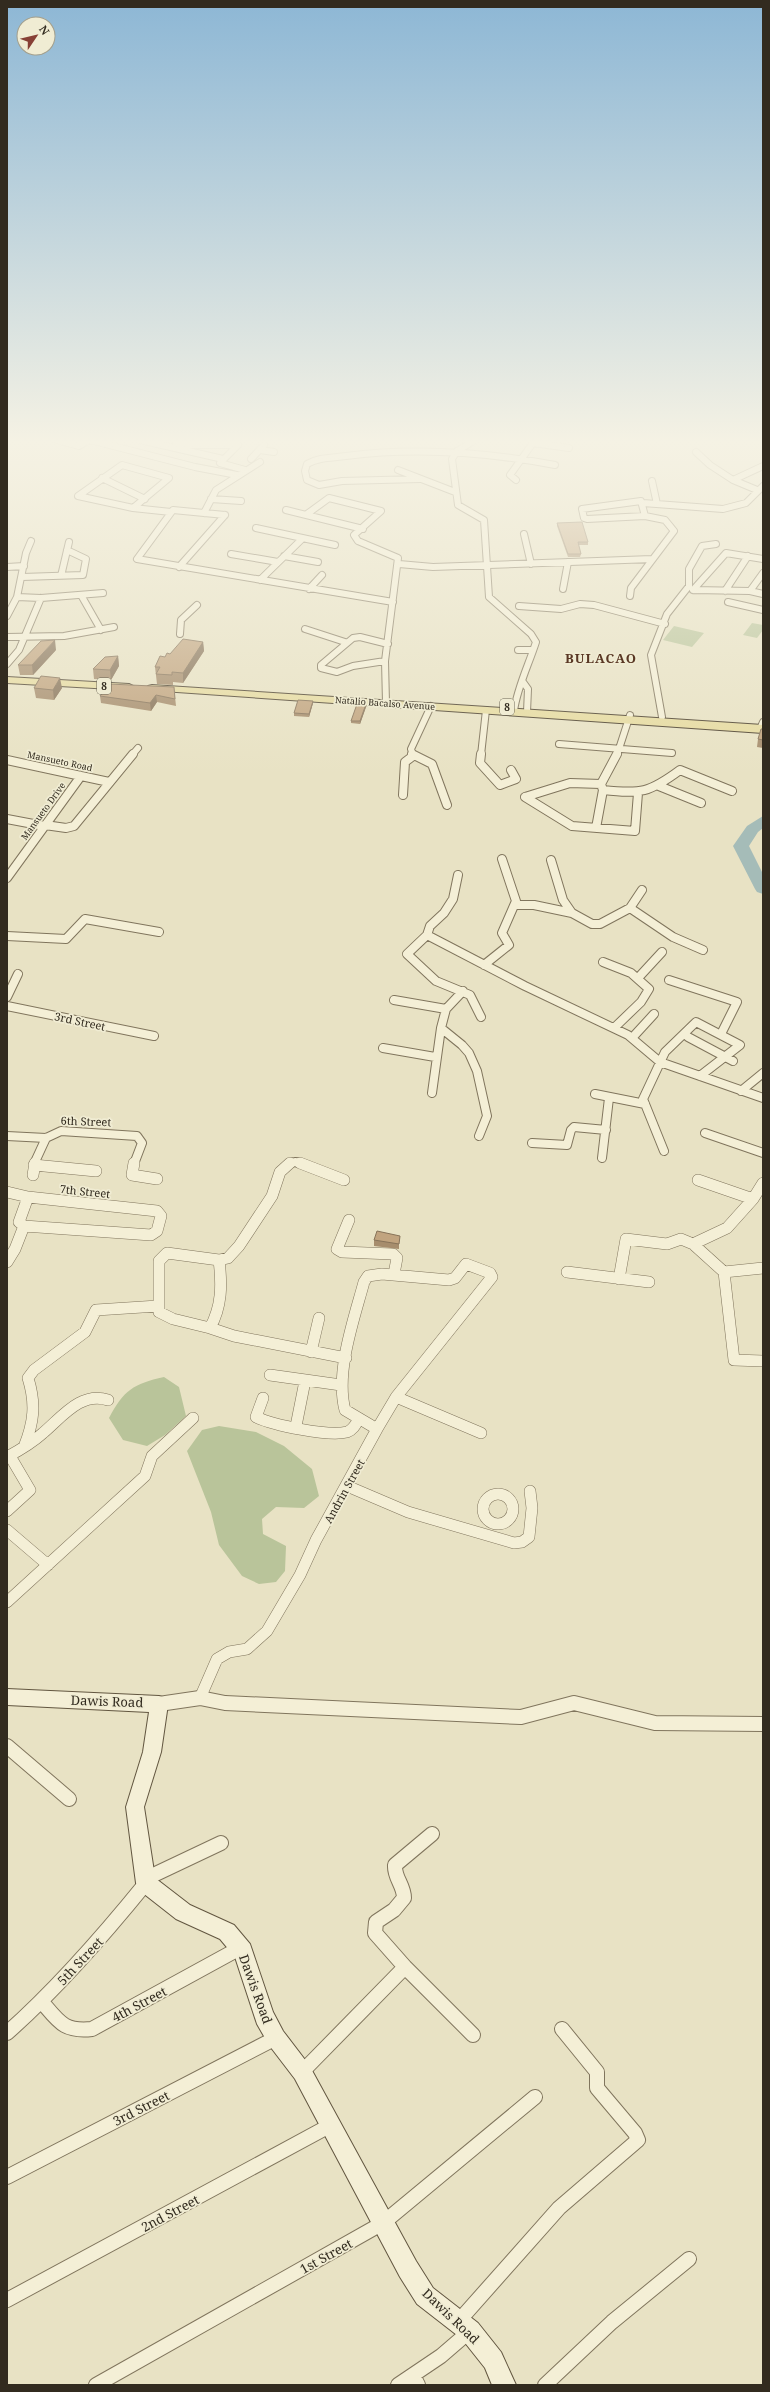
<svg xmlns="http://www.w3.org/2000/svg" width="770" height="2392" viewBox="0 0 770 2392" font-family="'Noto Serif',serif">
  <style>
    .green { fill: #b9c49a }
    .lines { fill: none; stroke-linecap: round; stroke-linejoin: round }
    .river { fill: #a5bcb8; fill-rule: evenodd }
    .street-far3-casing { stroke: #80755d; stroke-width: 8 }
    .street-far2-casing { stroke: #80755d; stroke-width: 10 }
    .street-far1-casing { stroke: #80755d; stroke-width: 12 }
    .street-casing { stroke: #80755d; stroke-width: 16 }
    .secondary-casing { stroke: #625640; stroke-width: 2 }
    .primary-casing { stroke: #4e4331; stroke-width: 2 }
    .street-far3 { stroke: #f4efd6; stroke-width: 6 }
    .street-far2 { stroke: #f4efd6; stroke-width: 8 }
    .street-far1 { stroke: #f4efd6; stroke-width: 11 }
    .street { stroke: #f4efd6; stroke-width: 14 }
    .secondary { fill: #f4efd6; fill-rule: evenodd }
    .primary { fill: #e6dba1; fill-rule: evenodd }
    .wall { fill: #a68d6d }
    .shaded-wall { fill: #877359 }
    .building { fill: #c1a47f; stroke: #877359 }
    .labels { text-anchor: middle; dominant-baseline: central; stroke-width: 3.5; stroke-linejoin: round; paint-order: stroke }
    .far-street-label { font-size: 9px; fill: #322b1f; stroke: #f0ecd3 }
    .shield { fill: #f0ecd3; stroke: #6b6555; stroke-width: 1 }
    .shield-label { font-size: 10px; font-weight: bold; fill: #322b1f }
    .street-label { font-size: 11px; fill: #322b1f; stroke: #f0ecd3 }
    .far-district-label { font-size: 13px; font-weight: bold; letter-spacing: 1px; fill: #593724; stroke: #f0ecd3 }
    .near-street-label { font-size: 13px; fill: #322b1f; stroke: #f0ecd3 }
  </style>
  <rect width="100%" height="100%" fill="#e8e2c4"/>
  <path class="green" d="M752 623 763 625V630L757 638 743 635Z
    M674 626 704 633 692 647 663 640Z
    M164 1377 179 1387 186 1416 165 1435 147 1446 123 1440 109 1418C124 1390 133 1384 164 1377Z
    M219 1426 256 1432 284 1446 312 1469 319 1496 304 1508 276 1507 262 1519 263 1534 286 1546 285 1571 276 1582 259 1584 242 1576 219 1545 211 1512 187 1451 202 1430Z"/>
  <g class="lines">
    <path class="river" d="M763 816V828L758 832 749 846 763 874V894L757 892 755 889 733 846 747 826Z"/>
    <g class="street-far3-casing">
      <path id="street-far3" d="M57 440 79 446 89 440
        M90 440 195 467 237 475
        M140 440 223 459
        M475 440 457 451 452 459 458 505 484 520 489 597 531 634 536 642C529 664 517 688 514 711
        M533 443 569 448
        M176 445H238
        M238 445 220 463 245 470
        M260 450 274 452
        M696 452 710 465 733 480
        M251 459 264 445
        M122 465 169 478 133 508 78 496Z
        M398 470 455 492
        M102 478 145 499
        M420 479 342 481 319 485 307 480 305 471 307 464C319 457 332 458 346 456 416 447 485 452 555 465
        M516 480 510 475 535 440
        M652 481 657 504
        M757 490 733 480 763 466
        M211 499 241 501
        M641 501 645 516 587 519 584 518 582 509Z
        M643 503 723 509 746 503 763 486
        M133 508 171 512
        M286 510 363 529
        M204 513 216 490 260 462
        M307 514 329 498 381 511 354 535 358 541 398 558 385 661 386 703
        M225 515 173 510 137 559 393 602
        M256 528 335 545
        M524 534 531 564
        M231 554 278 562
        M284 556 318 562
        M399 564 433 567 652 559
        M7 567 24 566
        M179 567 225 515
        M61 576 69 542
        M22 577 83 575 86 559 67 550
        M260 580 302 539
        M309 589 322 575
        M563 589 568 562
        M693 590 726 553 763 559
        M693 590 750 591 763 594
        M725 591 748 556
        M750 591 763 573
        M81 595 101 630
        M630 596 631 588 674 531 665 520 645 516
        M17 597 41 598 103 593
        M728 602 763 610
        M519 606 561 609 580 604 594 605 665 624
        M7 616 17 597 26 553 31 541
        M305 629 345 642
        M180 634 181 620 197 605
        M7 637 64 636 114 627
        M518 650H533
        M385 661 353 666 337 672 321 668V665L353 638 360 637 388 644
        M7 664 19 650 41 598
        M523 682 528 689 527 712
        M662 717 651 655 667 614 689 586V569L702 546 716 544
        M760 729 763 722
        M559 744 672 753
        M132 755 138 748
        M413 755 411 749 431 706
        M481 755 486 710
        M617 755 630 715"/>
    </g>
    <g class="street-far2-casing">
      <path id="street-far2" d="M412 754 432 764 447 805
        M481 754 480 763 500 785 516 779 511 770
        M7 760 109 782
        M659 786 701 803
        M603 790C641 794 649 793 680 770L732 791
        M403 795 405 762 413 756
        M525 797 572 826 635 831 638 793
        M525 797 570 783 601 784
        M7 819 44 826
        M45 825 66 828 74 826 133 754
        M596 828 603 790 601 784 617 754
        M551 860 563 900 572 913
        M458 875 453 899 444 913 430 926 427 935 407 954 436 981 470 995 481 1017
        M7 878 81 776
        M515 905H534L572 913 592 924H600L630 908 642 890
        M630 908 673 937 703 950
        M427 935 525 986 628 1035 660 1062 763 1098
        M7 936 66 939 85 919 159 932
        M603 962 631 973 649 989 641 1002 614 1028
        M484 965 509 945 502 933 516 901 502 859
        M638 978 662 952
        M669 980 737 1002 721 1034
        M463 991 446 1009 441 1028 462 1045 469 1053 477 1071 487 1116 479 1136
        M7 997 18 974
        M394 1000 446 1009
        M7 1006 154 1036
        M688 1037 733 1061
        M632 1038 654 1014
        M383 1048 435 1057
        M741 1091 763 1073
        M432 1093 441 1028
        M595 1094 645 1104
        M705 1133 763 1153
        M7 1136 46 1138 61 1131 137 1136 142 1143 134 1164
        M532 1143 567 1145 571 1130 574 1127 606 1130
        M664 1151 643 1099 665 1052 696 1022 740 1045 700 1076
        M602 1158 609 1098
        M34 1164 46 1138
        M288 1164 295 1162 304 1164"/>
    </g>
    <g class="street-far1-casing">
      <path id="street-far1" d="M134 1163 132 1175 157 1179
        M300 1163 344 1180
        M34 1165 96 1171
        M33 1175 35 1163
        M698 1180 753 1199
        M7 1192 28 1197
        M28 1197 157 1211 161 1216 157 1231 151 1235 24 1226 19 1222Z
        M349 1220 337 1249 342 1252 393 1254 397 1258 394 1274
        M693 1244 724 1272 734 1360 763 1361
        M167 1253 219 1260C222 1285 222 1306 210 1328L173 1319 159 1312V1261Z
        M219 1260 228 1258 239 1246 272 1196 280 1172 290 1163
        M7 1262 15 1249 24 1226
        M466 1264 490 1273 492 1277 396 1397 377 1429 345 1410C335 1372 354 1319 364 1282L368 1276 382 1274 449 1280 455 1278Z
        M567 1272 649 1282
        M724 1272 763 1268
        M619 1279 626 1239 667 1244 681 1239 693 1244 727 1228 753 1199 763 1183
        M210 1328 234 1336 346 1358
        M311 1352 319 1318
        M270 1375 341 1385
        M396 1397 481 1433
        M263 1398 256 1417C273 1425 329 1437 347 1432 353 1430 356 1424 359 1419
        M296 1426 305 1381
        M24 1447C34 1422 36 1404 28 1378L34 1370 85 1332 96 1310 158 1306
        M7 1457C20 1450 32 1443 43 1433 62 1417 81 1391 108 1400
        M347 1486 408 1512 514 1543 522 1542 529 1537 532 1508 530 1491
        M483 1509a15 15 0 1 1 30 0a15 15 0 1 1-30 0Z
        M7 1511 30 1490 10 1456
        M7 1530 48 1565
        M7 1602 145 1476 152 1456 193 1418
        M200 1698 217 1659 229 1652 247 1649 267 1631 300 1575 316 1540 377 1429"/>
    </g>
    <g class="street-casing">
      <path id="street" d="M159 1704 200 1698 225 1703 521 1717 574 1703 655 1723 763 1724
        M7 1746 69 1799
        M432 1834 395 1865C394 1878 404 1885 404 1898L394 1910 376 1922 375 1933 405 1967 473 2035
        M145 1879 221 1843
        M42 2002C59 2022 64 2032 92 2029L240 1948
        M7 2033C58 1988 103 1936 146 1883
        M302 2072 405 1967
        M7 2177 276 2038
        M7 2300 331 2125
        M457 2323 559 2208 638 2140 635 2133 597 2088V2072L562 2029
        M413 2375 418 2385
        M96 2385 383 2223 535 2097
        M398 2385 441 2356 470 2331
        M545 2385 612 2322 689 2259"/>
    </g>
    <g class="secondary-casing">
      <path id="secondary" d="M7 1689 159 1696 165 1698 168 1704 161 1752 144 1807 155 1878 190 1905 234 1925 250 1944 273 2012 283 2031 309 2065 416 2261 433 2288 478 2323 501 2352 516 2385H492L485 2368 462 2339 417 2304 400 2277 295 2079 269 2045 257 2024 235 1957 220 1939 176 1919 139 1890 136 1883 126 1807 143 1752 149 1712 7 1705Z"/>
    </g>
    <g class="primary-casing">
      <path id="primary" d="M7 677 129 684 135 687 129 690 7 683Z
        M152 685 763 725V733L148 690 146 688 148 686Z"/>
    </g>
    <use href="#street-far3" class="street-far3"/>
    <use href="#street-far2" class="street-far2"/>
    <use href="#street-far1" class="street-far1"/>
    <use href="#street" class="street"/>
    <use href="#secondary" class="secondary"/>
    <use href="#primary" class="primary"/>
  </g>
  <path class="wall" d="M557 523 588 542V545H578L581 554 580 557H568L557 526Z
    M203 642 204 651 183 683 173 682V685L157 684 155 667 165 657Z
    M56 650 33 675H20L18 665Z
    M118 656 119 666 111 680 94 679 93 669Z
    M174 687 176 706 157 702 151 711 101 703 100 696Z
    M34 688H62L54 700 36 698Z
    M313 701V703L309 717 294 716V713Z
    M366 704V707L360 724 351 723V721Z
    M763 729V748L757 747 758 739Z
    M374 1240 399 1241V1249L374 1246Z"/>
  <path class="shaded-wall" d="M55 640 56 650 33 675 32 665Z
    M203 642 204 651 183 683V673Z
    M118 656 119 666 111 680 110 670Z
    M60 678 62 688 54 700 53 690Z
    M156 695 157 702 151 711 150 703Z
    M313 701V703L309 717V714Z
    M366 704V707L360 724V721Z"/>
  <path class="building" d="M582 522 588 542H578L581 554H568L557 523Z
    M183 639 203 642 183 673 172 672V675L156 674 160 667H155L160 656 165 657 167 653 170 654Z
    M55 640 32 665H18L41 641Z
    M118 656 110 670 93 669 105 657Z
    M41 676 60 678 53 690 34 688Z
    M109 684 174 687 175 699 156 695 150 703 100 696Z
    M298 700 313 701 309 714 294 713Z
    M357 704H366L360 721H351Z
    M761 729H763V740L758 739Z
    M377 1231 400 1236 399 1244 374 1240Z"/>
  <linearGradient id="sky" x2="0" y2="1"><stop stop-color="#8db7d5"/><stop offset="0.57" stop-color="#f5f2e4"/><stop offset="1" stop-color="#f5f2e4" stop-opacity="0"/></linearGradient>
  <rect width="770" height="775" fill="url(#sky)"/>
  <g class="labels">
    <g class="far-street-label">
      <text transform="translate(385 703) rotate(4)">Natalio Bacalso Avenue</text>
      <text transform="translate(60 761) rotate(12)">Mansueto Road</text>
      <text transform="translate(43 811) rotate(-54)">Mansueto Drive</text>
    </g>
    <g class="shield">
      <rect x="97" y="678" width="14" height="16" rx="3"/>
      <rect x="500" y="699" width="14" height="16" rx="3"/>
    </g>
    <g class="shield-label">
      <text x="104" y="686">8</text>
      <text x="507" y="707">8</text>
    </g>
    <g class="street-label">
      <text transform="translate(80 1021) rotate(12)">3rd Street</text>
      <text transform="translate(86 1121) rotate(2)">6th Street</text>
      <text transform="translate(85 1191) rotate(6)">7th Street</text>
      <text transform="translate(344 1491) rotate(-61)">Andrin Street</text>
    </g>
    <g class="far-district-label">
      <text x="601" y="658">BULACAO</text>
    </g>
    <g class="near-street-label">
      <text transform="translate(107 1701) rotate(2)">Dawis Road</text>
      <text transform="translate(80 1961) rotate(-47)">5th Street</text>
      <text transform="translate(256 1989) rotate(70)">Dawis Road</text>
      <text transform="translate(139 2004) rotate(-28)">4th Street</text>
      <text transform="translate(141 2108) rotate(-27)">3rd Street</text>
      <text transform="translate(170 2213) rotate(-28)">2nd Street</text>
      <text transform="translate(326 2256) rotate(-29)">1st Street</text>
      <text transform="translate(451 2316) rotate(44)">Dawis Road</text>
    </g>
  </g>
  <rect width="770" height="2392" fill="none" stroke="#322b1f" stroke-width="16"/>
  <g transform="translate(36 36) rotate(55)"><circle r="19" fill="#f0ecd3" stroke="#a49f8b"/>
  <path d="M0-3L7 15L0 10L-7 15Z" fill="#874035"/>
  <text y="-6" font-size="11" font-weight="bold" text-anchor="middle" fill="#322b1f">N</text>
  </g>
</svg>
